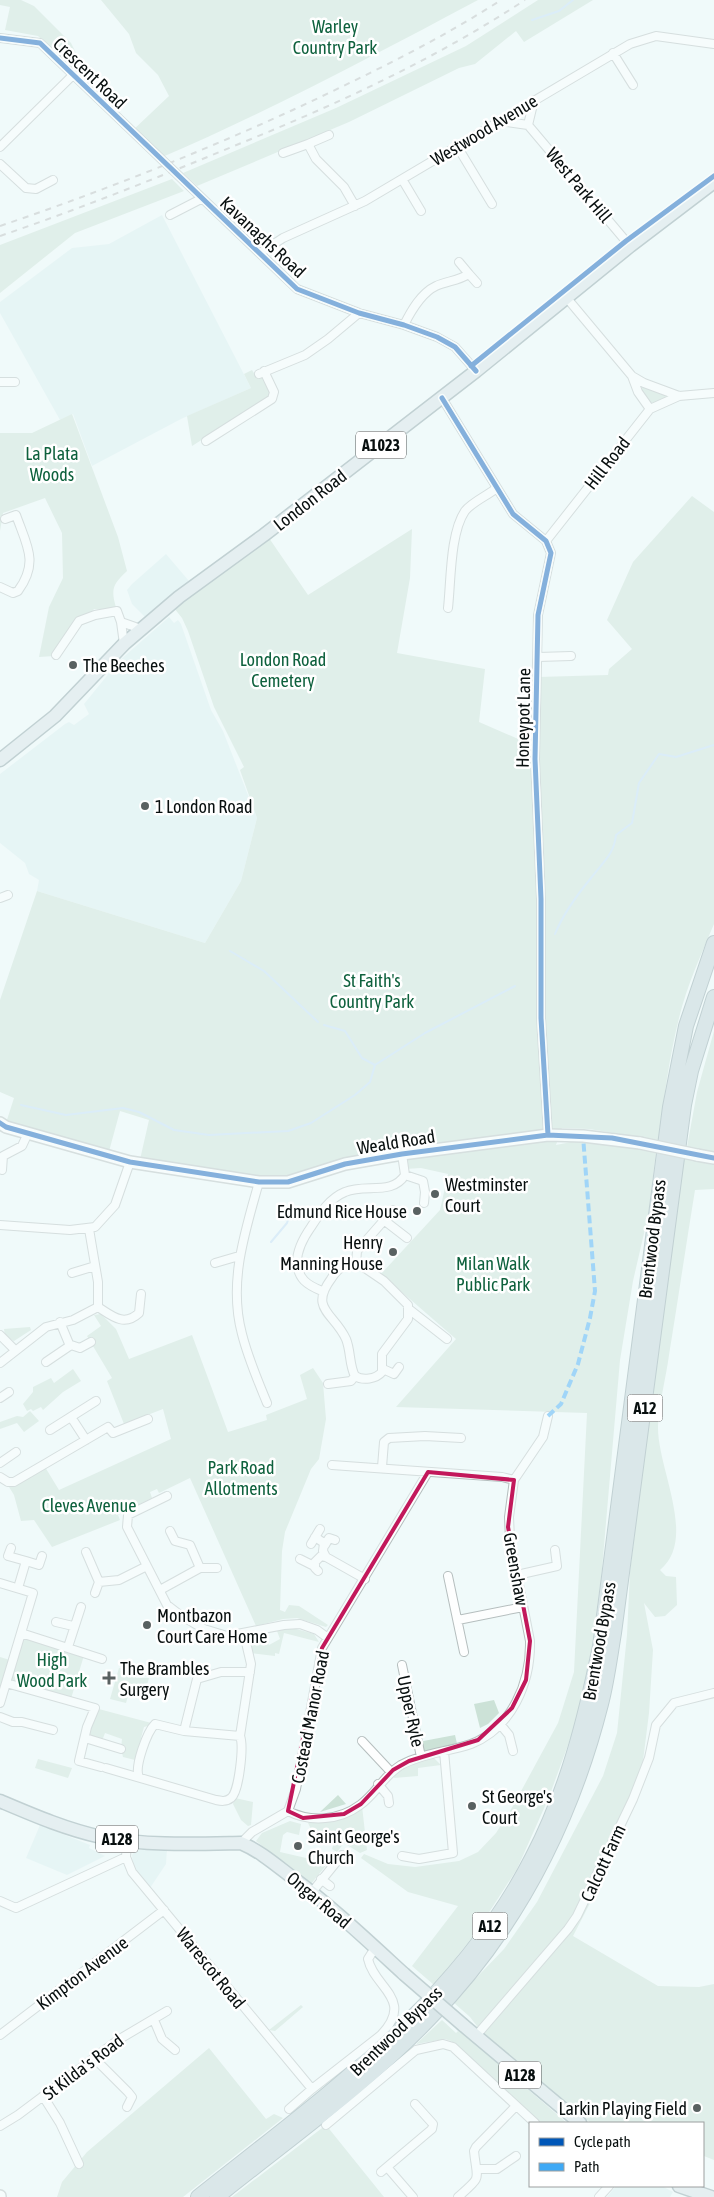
<svg xmlns="http://www.w3.org/2000/svg" width="714" height="2197" viewBox="0 0 714 2197" font-family="'Asap Condensed',sans-serif">
  <style>
    .built { fill: #daeff0 }
    .green { fill: #cce2d7 }
    .lines { fill: none; stroke-linecap: round; stroke-linejoin: round }
    .stream { stroke: #c0ddf7; stroke-width: 2 }
    .street-casing { stroke: #b5bebe; stroke-width: 10 }
    .secondary-casing { stroke: #b5bebe; stroke-width: 14 }
    .primary-casing { stroke: #889fa4; stroke-width: 15 }
    .highway-casing { stroke: #889fa4; stroke-width: 16 }
    .street { stroke: #fdfefe; stroke-width: 8 }
    .secondary { stroke: #fdfefe; stroke-width: 11 }
    .primary { stroke: #d7e3e6; stroke-width: 12 }
    .highway { stroke: #bfd1d6; stroke-width: 14 }
    .rail { stroke: #babcbd; stroke-width: 2; stroke-dasharray: 6 6; stroke-linecap: butt }
    .secondary-bridge-casing { stroke: #b5bebe; stroke-width: 14; stroke-linecap: butt }
    .primary-bridge-casing { stroke: #889fa4; stroke-width: 15; stroke-linecap: butt }
    .secondary-bridge { stroke: #fdfefe; stroke-width: 11 }
    .primary-bridge { stroke: #d7e3e6; stroke-width: 12 }
    .quiet { stroke: #3fa9f5; stroke-width: 4; stroke-dasharray: 8 4; stroke-linecap: butt }
    .cycleway-casing { stroke: #fff; stroke-width: 8 }
    .cycleway { stroke: #0057b8; stroke-width: 5 }
    .marked { fill: none; stroke: #c2185b; stroke-width: 4; stroke-linejoin: round }
    .poi-dot { fill: #596161; stroke: #fff; stroke-width: 2 }
    .labels { text-anchor: middle; dominant-baseline: central; stroke-width: 5; stroke-linejoin: round; paint-order: stroke }
    .shield { fill: #fff; stroke: #525757; stroke-width: 1 }
    .shield-label { font-size: 16px; font-weight: bold; fill: #080f0f }
    .park-label { font-size: 18px; fill: #0e613d; stroke: #fff }
    .street-label { font-size: 18px; fill: #080f0f; stroke: #fff }
    .poi-label { font-size: 18px; fill: #080f0f; stroke: #fff; text-anchor: start }
  </style>
  <rect width="100%" height="100%" fill="#f0fafa"/>
  <path class="built" d="M162 215 251 388 181 419 92 466 73 414 60 420 0 313V302L72 248 109 244Z
    M166 554 189 581 145 617 132 604 127 590 132 584Z
    M169 617 174 623 178 620 181 624 211 710 223 731 257 818 241 881 205 943 37 891 39 880 29 874 25 863 0 843V774L65 724 69 722 74 725 89 714 84 704 119 661Z
    M40 1825 90 1845 89 1848 105 1856 67 1875 26 1858Z
    M167 1849 166 1864 150 1888 133 1867 132 1855 136 1850Z
    M616 2186H662L673 2192 670 2197H607Z"/>
  <path class="green" d="M0 0H21L34 6 71 43 85 71 82 78 38 36 5 30 10 7 0 5Z
    M101 0H478C373 56 269 111 160 158L131 132 169 96 158 75 136 53 129 34Z
    M538 0H593L524 42 516 31 475 64 459 68 349 122 197 186 183 173 336 108 466 46Z
    M172 179 184 191 75 233 0 293V245Z
    M252 370 257 378 261 376 270 393 268 398 192 446 187 416 251 388 244 374Z
    M642 387 668 395 669 396 654 403 650 402 641 390Z
    M72 414 118 537 127 571C111 586 111 590 117 611L94 609 84 622 78 621 54 656 39 657 49 607 63 578 62 533 45 498 3 513 0 531V433H32Z
    M692 496 714 512V924C701 955 687 985 679 1018 669 1058 664 1099 658 1140L589 1129 562 1128 556 1145 571 1142 612 1144 656 1152 648 1216 633 1281 620 1360 602 1569 592 1646 579 1715 549 1797 517 1869 475 1934 434 1985 412 1966 458 1906 408 1892 361 1858 364 1854 388 1864 415 1867 459 1861 478 1852 496 1833 513 1806 558 1723 574 1672 587 1413 396 1407 456 1339 381 1274 440 1210 448 1174 421 1168 405 1169 403 1154 288 1182 139 1164 149 1120 120 1111 108 1155 6 1123 14 1098 0 1092V1000L37 891 205 943 241 881 257 818 240 770 244 767 214 707 188 631 182 618 174 608 269 538 308 595 412 529 410 578 397 653 485 669 479 722 532 745 535 759 538 677 608 675 609 669 632 649 607 620 633 562Z
    M714 1031V1153L687 1147 697 1092Z
    M681 1158 714 1165V1189L695 1190C686 1245 678 1300 669 1355 666 1378 659 1403 658 1426 657 1468 698 1539 660 1570L666 1576 676 1577 677 1605 665 1616 655 1617 644 1603 653 1650 649 1713 639 1793 601 1882 573 1936 658 1986 699 1987 714 1984V2160L704 2156 703 2160V2123H591L490 2043 470 2017 453 2002 504 1949 537 1902 603 1776 617 1733 627 1635 630 1572Z
    M101 1314 116 1329 129 1359 192 1335 228 1432 267 1420 266 1415 307 1399 300 1375 313 1368 323 1383 326 1419 319 1459 311 1469 285 1532 282 1551 280 1610 285 1612 289 1605 299 1606 328 1625 326 1627 297 1618 283 1619 256 1626 190 1478 159 1493 157 1489 150 1492 152 1498 118 1515 120 1520 52 1547 34 1520 21 1521 14 1495 9 1487 45 1467 59 1490 171 1439 163 1409 124 1424 107 1381 112 1378 87 1336 101 1326 94 1315Z
    M30 1327 31 1330 14 1341 5 1336 4 1329Z
    M73 1369 81 1381 63 1392 43 1410 41 1407 33 1411 31 1409 27 1411 23 1404 33 1392V1387L51 1378 54 1383Z
    M30 1411 39 1421 24 1432 17 1423 0 1429V1422L17 1416 23 1417Z
    M293 1628 314 1634 319 1642 284 1633 279 1654 275 1653V1656L251 1653V1638L264 1634 269 1645 280 1639 277 1631Z
    M21 1633 85 1652 70 1702 6 1683 4 1691 0 1689V1657L13 1661Z
    M119 1668 135 1672 136 1678H149L145 1692 140 1695 129 1692 126 1703 110 1699Z
    M494 1700 499 1713 488 1724 480 1728 474 1704Z
    M95 1708 155 1724 144 1727 135 1760 123 1757 121 1749 122 1739 105 1733 102 1741 85 1738Z
    M455 1735 458 1748 431 1755 441 1765 418 1768V1776L394 1778 396 1768 421 1757 418 1742Z
    M38 1759 72 1768 68 1778 35 1768Z
    M338 1795 346 1804 320 1812Z
    M235 1798 253 1802 251 1825 248 1826 241 1820 233 1804Z
    M362 1806 367 1850 360 1853 344 1843 337 1852 332 1849 335 1839 329 1834 311 1829 308 1823 331 1821Z
    M290 1821 301 1824 299 1835 287 1832 283 1835 280 1852 328 1863 311 1884 256 1841 262 1833Z
    M301 2005 303 2007 275 2031 269 2030Z
    M442 2020 456 2033 459 2030 567 2123H540L518 2106 451 2041 445 2039 416 2044Z
    M209 2048 266 2119 274 2114 283 2118 183 2197H57L62 2182 87 2152Z
    M326 2125 384 2197H232Z"/>
  <g class="lines">
    <path class="stream" d="M532 20 559 11 573 0
      M555 934C563 914 577 895 591 878 602 863 614 855 616 835L632 823 639 783 659 754 676 757 714 745
      M230 951 264 971 318 1022
      M324 1025 345 1031 362 1058 375 1065
      M21 1105 66 1115 123 1108 139 1112 174 1130 209 1135 288 1131 311 1123 355 1095 370 1082 375 1065 425 1033 515 986
      M271 1242 287 1223 293 1204"/>
    <g class="street-casing">
      <path id="street" d="M0 38 40 43 297 289 359 313 404 325 437 337 455 347 476 371
        M613 53 633 85
        M500 121 528 125 630 246
        M528 125 534 100
        M308 144 329 135
        M457 146 492 204
        M0 147 73 75
        M283 153 308 144 316 159 344 187 355 206
        M0 164 26 188 36 189 53 180
        M402 179 421 211
        M170 215 201 199
        M260 253 283 238 365 201 630 44 656 36 714 44
        M459 262 469 274
        M566 297 632 376 644 383 679 396 714 393
        M404 325C411 311 421 293 436 286 447 281 458 281 469 274L477 283
        M259 374 305 355 328 339 359 313
        M632 376 638 392 650 409
        M0 382H15
        M442 398 513 514 546 541 551 553 538 615 535 759 541 899V1018L548 1135
        M206 441 272 399 274 392 264 371
        M546 541 650 409 679 396
        M0 587 13 593 18 591C39 562 27 546 16 515L5 519
        M448 608C451 581 450 533 465 511 472 502 488 495 497 488
        M121 622 141 629
        M56 655 79 621 95 615 117 611 121 622 124 644
        M538 657 571 656
        M0 898 8 895
        M2 1170 3 1156 22 1146 28 1133
        M405 1175 423 1181 425 1192 424 1203
        M259 1182C245 1232 228 1282 242 1334 248 1358 258 1381 267 1403
        M385 1221 407 1238
        M0 1225 70 1230 95 1227 115 1205 130 1162
        M215 1263 239 1256
        M356 1264 362 1266 384 1281 408 1305V1319L382 1354V1372C376 1379 363 1381 355 1376 349 1365 351 1351 346 1339 334 1313 309 1309 331 1279 338 1268 343 1265 356 1264Z
        M356 1264 357 1251 393 1210
        M72 1273 95 1266
        M322 1291C307 1285 298 1279 297 1262 297 1249 304 1237 311 1227 320 1213 330 1198 345 1192 365 1183 392 1196 405 1175L402 1154
        M98 1307C112 1316 124 1327 139 1313L141 1294
        M410 1310 447 1339
        M60 1322 70 1346
        M0 1335 15 1350
        M46 1362 71 1345 80 1348 91 1342
        M0 1363 46 1327 73 1320 98 1307V1282L89 1229
        M383 1369 394 1374 399 1367
        M328 1384 351 1381 355 1376
        M0 1398 9 1392
        M71 1417 86 1440
        M50 1430 96 1401
        M0 1463 16 1452
        M332 1465 502 1477 514 1480
        M382 1467 384 1442 389 1438 425 1436 461 1438
        M0 1477 8 1482H14L108 1427 113 1433 148 1419
        M167 1496 128 1515 127 1527 167 1605 180 1615 204 1629 227 1636 284 1625 300 1624 317 1630 328 1638
        M315 1537 324 1543 323 1551 326 1557 365 1579
        M311 1544 320 1529
        M325 1545 329 1538 335 1540
        M11 1548 8 1556 26 1561 18 1588
        M86 1552 99 1582 119 1580 147 1566
        M300 1559 312 1565 321 1556 326 1557
        M26 1561 39 1565 42 1556
        M315 1563V1568L318 1571
        M200 1568H217
        M517 1575 557 1566 555 1550
        M448 1576 464 1652
        M0 1583 33 1593 0 1703
        M160 1590 200 1568 190 1545 175 1541 170 1531
        M95 1593 99 1582
        M458 1620 523 1607
        M56 1622 73 1626
        M21 1633 102 1659
        M68 1647 81 1607
        M402 1665 421 1757
        M6 1683 95 1708 87 1727 79 1761 101 1767
        M0 1717 13 1722H22L53 1730
        M500 1724 509 1735 513 1751
        M184 1731 197 1679 221 1672H250
        M85 1738 121 1749
        M362 1741 391 1772
        M106 1768 216 1800C221 1801 226 1802 231 1798 239 1792 244 1746 240 1736L251 1664 244 1634
        M139 1777C134 1767 147 1732 155 1724L184 1731 240 1736
        M378 1784 388 1796 389 1803
        M288 1811C311 1823 340 1820 360 1805 377 1793 382 1777 401 1765 423 1753 448 1752 471 1744 512 1728 531 1682 530 1641L510 1539 509 1517 514 1480 543 1437 548 1416
        M127 1841 126 1857 132 1872 312 2089 381 2035C415 1999 374 1988 368 1959L375 1948
        M241 1843 252 1832 288 1811 296 1789 322 1648 428 1472
        M402 1856 419 1859 453 1853 444 1751
        M321 1879 330 1886
        M312 1892 342 1855
        M0 1901 16 1908 126 1857
        M154 2020 162 2039 175 2050
        M0 2035 164 1910
        M475 2037 568 1929 577 1916 633 1799 649 1758 656 1725 674 1703 714 1693
        M94 2058 128 2092 132 2097 127 2107
        M43 2096 60 2123 79 2164
        M289 2109 312 2089
        M326 2125 416 2050 443 2044 453 2047 535 2123
        M0 2126 18 2115 118 2040 167 2011
        M387 2167 413 2197
        M478 2169H497L516 2156
        M381 2172 432 2129 433 2124 415 2104
        M458 2197C483 2175 477 2182 474 2151L476 2147 515 2107
        M599 2197 609 2186"/>
    </g>
    <g class="secondary-casing">
      <path id="secondary" d="M0 1123 6 1127 130 1162 259 1182H288L345 1164 402 1154 548 1135 583 1136 640 1143
        M697 1155 714 1158
        M0 2196V2197"/>
    </g>
    <g class="primary-casing">
      <path id="primary" d="M0 760 55 716 124 644 179 597 264 535 476 371 630 246 714 182
        M0 1801C33 1815 65 1829 101 1837 147 1846 194 1844 241 1843 260 1851 276 1865 293 1878 332 1907 368 1941 404 1974
        M463 2025 580 2123
        M679 2186 711 2197"/>
    </g>
    <g class="highway-casing">
      <path id="highway" d="M198 2197C322 2098 458 2003 532 1858 567 1791 585 1720 600 1646L670 1107 686 1026 714 943
        M217 2197C289 2139 366 2085 430 2018 516 1930 571 1822 601 1704 607 1681 610 1657 614 1633L684 1105 691 1071 714 997"/>
    </g>
    <use href="#street" class="street"/>
    <use href="#secondary" class="secondary"/>
    <use href="#primary" class="primary"/>
    <use href="#highway" class="highway"/>
    <path class="rail" d="M0 226C106 190 209 149 310 102 375 71 441 39 501 0
      M0 236C79 209 157 178 234 146 335 105 434 60 525 0"/>
    <g class="secondary-bridge-casing">
      <path id="secondary-bridge" d="M640 1143 697 1155"/>
    </g>
    <g class="primary-bridge-casing">
      <path id="primary-bridge" d="M404 1974 463 2025"/>
    </g>
    <use href="#secondary-bridge" class="secondary-bridge"/>
    <use href="#primary-bridge" class="primary-bridge"/>
    <path class="quiet" d="M548 1416 561 1404 578 1364 590 1318 595 1291 583 1136"/>
    <g class="cycleway-casing">
      <path id="cycleway" d="M0 38 40 43 297 289 359 313 404 325 437 337 455 347 476 371
        M471 366 626 241 714 176
        M442 398 513 514 546 541 551 553 538 615 535 759 541 899V1018L548 1135
        M0 1123 6 1127 130 1162 259 1182H288L345 1164 402 1154 548 1135 612 1138 714 1158"/>
    </g>
    <use href="#cycleway" class="cycleway"/>
  </g>
  <path d="M0 0H714V2197H0ZM428 1472 514 1480 508 1527 530 1641 526 1680 512 1708 478 1740 409 1761 393 1770 361 1804 344 1814 303 1818 288 1811 322 1648Z" fill="#f0fafa" fill-opacity=".55" fill-rule="evenodd"/>
  <path class="marked" d="M428 1472 514 1480 508 1527 530 1641 526 1680 512 1708 478 1740 409 1761 393 1770 361 1804 344 1814 303 1818 288 1811 322 1648Z"/>
  <g class="poi-dot">
    <circle cx="73" cy="665" r="5"/>
    <circle cx="145" cy="806" r="5"/>
    <circle cx="435" cy="1194" r="5"/>
    <circle cx="417" cy="1211" r="5"/>
    <circle cx="393" cy="1252" r="5"/>
    <circle cx="147" cy="1625" r="5"/>
    <path d="M106.5 1670.5h5v5h5v5h-5v5h-5v-5h-5v-5h5z"/>
    <circle cx="472" cy="1806" r="5"/>
    <circle cx="298" cy="1846" r="5"/>
    <circle cx="697" cy="2108" r="5"/>
  </g>
  <g class="labels">
    <g class="shield">
      <rect x="356" y="431.5" width="50" height="27" rx="4"/>
      <rect x="627.5" y="1394.5" width="35" height="27" rx="4"/>
      <rect x="96" y="1825.5" width="42" height="27" rx="4"/>
      <rect x="472.5" y="1912.5" width="35" height="27" rx="4"/>
      <rect x="499" y="2061.5" width="42" height="27" rx="4"/>
    </g>
    <g class="shield-label">
      <text x="381" y="445">A1023</text>
      <text x="645" y="1408">A12</text>
      <text x="117" y="1839">A128</text>
      <text x="490" y="1926">A12</text>
      <text x="520" y="2075">A128</text>
    </g>
    <g class="park-label">
      <text x="335" y="26">Warley<tspan x="335" dy="21">Country Park</tspan></text>
      <text x="52" y="453">La Plata<tspan x="52" dy="21">Woods</tspan></text>
      <text x="283" y="659">London Road<tspan x="283" dy="21">Cemetery</tspan></text>
      <text x="372" y="980">St Faith's<tspan x="372" dy="21">Country Park</tspan></text>
      <text x="493" y="1263">Milan Walk<tspan x="493" dy="21">Public Park</tspan></text>
      <text x="241" y="1467">Park Road<tspan x="241" dy="21">Allotments</tspan></text>
      <text x="89" y="1505">Cleves Avenue</text>
      <text x="52" y="1659">High<tspan x="52" dy="21">Wood Park</tspan></text>
    </g>
    <g class="street-label">
      <text transform="translate(90 73) rotate(44)">Crescent Road</text>
      <text transform="translate(484 130) rotate(-31)">Westwood Avenue</text>
      <text transform="translate(579 185) rotate(50)">West Park Hill</text>
      <text transform="translate(263 237) rotate(43)">Kavanaghs Road</text>
      <text transform="translate(607 463) rotate(-52)">Hill Road</text>
      <text transform="translate(310 500) rotate(-38)">London Road</text>
      <text transform="translate(523 718) rotate(-89)">Honeypot Lane</text>
      <text transform="translate(396 1142) rotate(-9)">Weald Road</text>
      <text transform="translate(652 1239) rotate(-83)">Brentwood Bypass</text>
      <text transform="translate(516 1569) rotate(80)">Greenshaw</text>
      <text transform="translate(599 1641) rotate(-80)">Brentwood Bypass</text>
      <text transform="translate(411 1711) rotate(78)">Upper Ryle</text>
      <text transform="translate(310 1717) rotate(-79)">Costead Manor Road</text>
      <text transform="translate(603 1863) rotate(-65)">Calcott Farm</text>
      <text transform="translate(319 1900) rotate(40)">Ongar Road</text>
      <text transform="translate(211 1968) rotate(51)">Warescot Road</text>
      <text transform="translate(82 1973) rotate(-37)">Kimpton Avenue</text>
      <text transform="translate(396 2031) rotate(-44)">Brentwood Bypass</text>
      <text transform="translate(83 2067) rotate(-37)">St Kilda's Road</text>
    </g>
    <g class="poi-label">
      <text x="83" y="665">The Beeches</text>
      <text x="155" y="806">1 London Road</text>
      <text x="445" y="1184">Westminster<tspan x="445" dy="21">Court</tspan></text>
      <text x="407" y="1211" text-anchor="end">Edmund Rice House</text>
      <text x="383" y="1242" text-anchor="end">Henry<tspan x="383" dy="21">Manning House</tspan></text>
      <text x="157" y="1615">Montbazon<tspan x="157" dy="21">Court Care Home</tspan></text>
      <text x="120" y="1668">The Brambles<tspan x="120" dy="21">Surgery</tspan></text>
      <text x="482" y="1796">St George's<tspan x="482" dy="21">Court</tspan></text>
      <text x="308" y="1836">Saint George's<tspan x="308" dy="21">Church</tspan></text>
      <text x="687" y="2108" text-anchor="end">Larkin Playing Field</text>
    </g>
  </g>
  <rect x="529" y="2122" width="175" height="65" fill="#ffffff" stroke="#9c9f9f"/>
  <rect x="539" y="2138" width="25" height="8" fill="#0057b8" stroke="#9c9f9f"/>
  <text x="574" y="2147" font-size="15" fill="#080f0f">Cycle path</text>
  <rect x="539" y="2163" width="25" height="8" fill="#3fa9f5" stroke="#9c9f9f"/>
  <text x="574" y="2172" font-size="15" fill="#080f0f">Path</text>
</svg>
